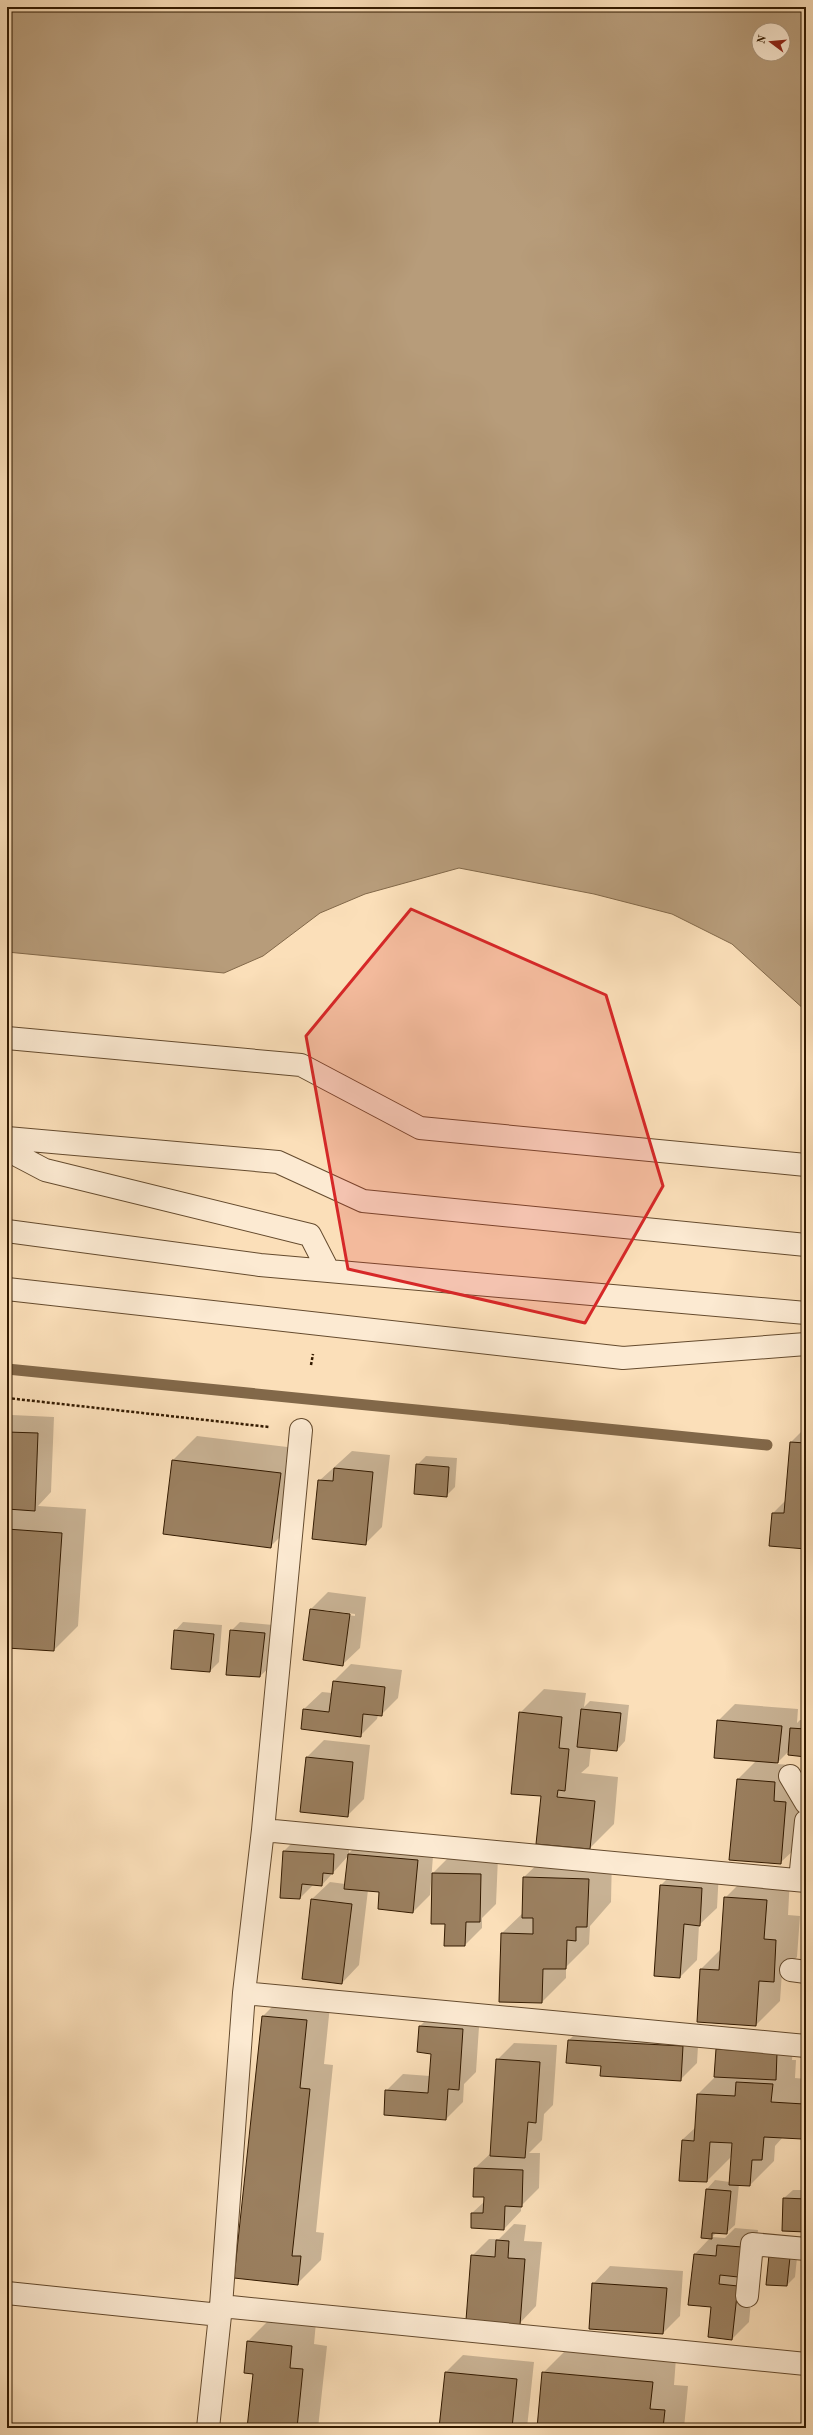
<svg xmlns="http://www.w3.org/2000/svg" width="813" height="2435" viewBox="0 0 813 2435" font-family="'Old Standard TT',serif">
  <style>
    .water { fill: #b79c7a; stroke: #826849; fill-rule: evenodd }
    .shadow { fill: #0003; fill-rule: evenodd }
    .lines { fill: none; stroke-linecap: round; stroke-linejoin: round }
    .stream { stroke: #826849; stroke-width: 11 }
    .building { fill: #9b8060; stroke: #331a00 }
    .minor-casing { stroke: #654b2e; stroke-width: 24 }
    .path { stroke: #331a00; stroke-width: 2.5; stroke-dasharray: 3 2; stroke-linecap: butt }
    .minor { stroke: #fcead2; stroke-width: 22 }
    .marked { fill: #d62828; fill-opacity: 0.2; stroke: #d62828; stroke-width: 3; stroke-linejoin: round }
  </style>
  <rect width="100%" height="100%" fill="#fbdfb9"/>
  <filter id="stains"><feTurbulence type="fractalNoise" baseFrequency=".005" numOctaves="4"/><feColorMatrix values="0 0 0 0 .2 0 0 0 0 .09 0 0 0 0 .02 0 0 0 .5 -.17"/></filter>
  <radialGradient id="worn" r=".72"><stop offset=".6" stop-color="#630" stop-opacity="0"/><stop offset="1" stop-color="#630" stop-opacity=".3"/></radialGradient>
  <path class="water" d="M7 7H806V1011L732 944 672 914 594 894 459 868 365 894 320 913 263 956 224 973 7 952ZM759 30H783V54H759Z"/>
  <path class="shadow" d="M12 1415 54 1417 51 1492 38 1506 86 1509 78 1626 54 1650 7 1647V1420Z
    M806 1427V1548L773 1513 786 1500 791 1442Z
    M197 1436 304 1449 295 1522 271 1546 173 1460Z
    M352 1451 390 1455 382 1527 365 1544 319 1481Z
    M426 1456 457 1458 455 1487 446 1496 417 1465Z
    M328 1592 366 1597 360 1648 342 1665 305 1659 311 1609ZM324 1610 355 1614V1616L324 1612Z
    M183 1622 222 1625 219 1662 210 1671 175 1631Z
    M240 1622 273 1625 269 1668 260 1676 231 1631Z
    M351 1664 402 1670 398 1698 381 1715H378L377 1719 360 1736 302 1728 304 1709 322 1692 332 1693 334 1681Z
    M544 1689 586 1693 584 1707 590 1701 629 1705 625 1741 617 1750 591 1747 589 1766 581 1773 618 1777 614 1824 590 1848 542 1795 520 1713Z
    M735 1704 798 1709 797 1723 800 1720H806V1756L790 1750 776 1764 792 1765 790 1784 803 1785 798 1846 780 1863 738 1779 756 1761 718 1721Z
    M324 1740 370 1745 364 1799 347 1816 301 1811 307 1757Z
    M301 1834 350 1838 349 1853 366 1837 434 1843 430 1895 413 1912 380 1892 368 1890 359 1965 342 1983 312 1899 330 1882 345 1884 348 1856 322 1885 314 1884 300 1898 284 1851Z
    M549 1853 612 1855 611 1902 590 1926 589 1944 566 1967V1978L542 2002 502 1933 524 1912V1877Z
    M450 1856 498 1857 496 1904 482 1918V1928L465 1945 433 1873Z
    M678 1868 719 1871 717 1908 699 1925 697 1960 680 1977 661 1885Z
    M749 1874 790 1877 788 1915 800 1916 797 1957 782 1972 780 2001 756 2025 701 1969 721 1949 725 1898Z
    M287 1992 331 1996 324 2064 333 2065 316 2232 324 2233 321 2260 297 2284 236 2277 263 2016Z
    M437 2009 480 2012 476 2072 464 2084 463 2102 446 2119 386 2091 403 2074 430 2076 432 2053 420 2026Z
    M586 2023 699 2029 697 2063 680 2080 602 2065 569 2040Z
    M734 2032 794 2036 792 2060H796L795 2078 806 2079V2133L801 2138 783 2137 775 2146 774 2161 750 2185 739 2184 735 2225 726 2233 717 2232 712 2237 725 2238 735 2228 758 2230 749 2322 732 2339 712 2306 689 2304 695 2254 710 2238 707 2189 715 2180 730 2182 732 2156 707 2181 680 2180 682 2140 696 2127 698 2094 715 2077 717 2050Z
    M514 2043 557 2045 553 2105 544 2114 542 2140 529 2153H540L539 2188 521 2206V2211L504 2229 472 2213 485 2201 475 2168 491 2153 497 2060Z
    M793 2190H806V2231L784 2198Z
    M514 2224 526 2225 524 2241 542 2242 536 2306 519 2324 472 2256 489 2239H499Z
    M779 2247 798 2248 795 2277 787 2285Z
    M610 2266 683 2271 680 2316 663 2333 593 2284Z
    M272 2317 316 2322 314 2344 327 2346 318 2428H248L254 2374 248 2341Z
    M567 2349 676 2358 674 2385 688 2386 684 2428H538L543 2373Z
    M463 2355 534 2362 527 2428H440L446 2372Z"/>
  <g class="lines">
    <path class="stream" d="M7 1369 767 1445"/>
  </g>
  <path class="building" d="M7 1432 38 1433 35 1511 7 1509Z
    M790 1442 806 1443V1549L769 1546 772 1513H784Z
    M172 1460 281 1473 271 1548 163 1534Z
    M416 1464 449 1467 447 1497 414 1494Z
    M334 1468 373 1472 366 1545 312 1539 318 1480 333 1481Z
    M7 1529 62 1533 54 1651 7 1648Z
    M310 1609 350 1614 343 1666 303 1660Z
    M174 1630 214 1634 210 1672 171 1669Z
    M230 1630 265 1633 260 1677 226 1675Z
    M333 1681 385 1687 382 1716 363 1714 361 1737 301 1729 303 1709 329 1712Z
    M581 1709 621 1713 617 1751 577 1747Z
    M519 1712 562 1717 559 1748 569 1749 565 1791 558 1790 557 1797 595 1801 590 1849 536 1844 541 1796 511 1794Z
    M717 1720 782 1726 778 1763 714 1758Z
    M790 1728 806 1729V1757L788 1755Z
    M306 1757 353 1762 348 1817 300 1812Z
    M737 1779 775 1782 774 1801 786 1802 781 1864 729 1860Z
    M283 1851 334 1854 333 1874 323 1873 322 1886 302 1884 300 1899 280 1898Z
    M348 1854 418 1860 413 1913 378 1909 379 1892 344 1889Z
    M432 1873 481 1874 480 1922H466L465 1946H444L445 1924H431Z
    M523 1877 589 1879 587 1927H576V1941L567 1940 566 1969H543L542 2003 499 2002 501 1933 533 1934V1918H522Z
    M660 1885 702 1888 700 1926 684 1924 680 1978 654 1976Z
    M724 1897 767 1900 764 1939 776 1940 774 1982 759 1981 756 2026 697 2022 700 1969 719 1970Z
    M311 1899 352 1904 342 1984 302 1979Z
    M262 2016 307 2020 300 2088 310 2089 292 2256H301L298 2285 234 2278Z
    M419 2026 463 2029 459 2090 448 2089 446 2120 384 2115 385 2090 428 2093 431 2054 417 2052Z
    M568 2040 683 2046 681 2081 600 2076 601 2066 566 2063Z
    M716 2049 777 2053 776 2080 714 2077Z
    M496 2059 540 2062 536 2123 528 2122 525 2158 490 2156Z
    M736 2082 773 2084 771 2102 804 2104 802 2139 764 2137 762 2160H752L750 2186 729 2185 732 2143 710 2142 707 2182 679 2181 682 2140 694 2141 697 2094 735 2096Z
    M474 2168 523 2170 522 2207 505 2206 504 2230 471 2228V2213H483L484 2197H473Z
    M706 2189 731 2191 727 2234 712 2233V2239L701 2238Z
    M783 2198 806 2199V2232L782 2231Z
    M496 2240 509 2241 508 2258 525 2259 520 2325 466 2320 471 2255 495 2257Z
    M717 2245 742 2247 738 2277 720 2275 719 2284 738 2286 732 2340 708 2337 711 2307 688 2305 694 2254 716 2256Z
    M769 2255 790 2257 787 2286 766 2285Z
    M592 2283 667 2288 663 2334 589 2329Z
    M247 2341 292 2346 290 2368 303 2369 297 2428H247L253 2374 244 2373Z
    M445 2372 517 2379 512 2428H439Z
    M542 2372 653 2382 650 2409 665 2410 663 2428H537Z"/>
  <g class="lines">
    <g class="minor-casing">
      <path id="minor" d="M7 1038 301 1065 420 1128 806 1165
        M7 1138 278 1162 363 1201 806 1245
        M7 1150 45 1170 310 1235 328 1270
        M7 1231 260 1265 806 1313
        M7 1289 623 1358 806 1344
        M790 1776 806 1803
        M263 1830 806 1881
        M800 1880 806 1821
        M791 1970 806 1972
        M244 1993 806 2046
        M7 2293 220 2315
        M747 2296 752 2244 806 2249
        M221 2306 806 2364
        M208 2428 221 2306 244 1993 263 1830 301 1430"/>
    </g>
    <path class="path" d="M311 1365 313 1354
      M7 1398 269 1427"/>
    <use href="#minor" class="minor"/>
  </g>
  <path class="marked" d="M411 909 606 995 663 1186 585 1323 348 1269 306 1036Z"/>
  <rect width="813" height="2435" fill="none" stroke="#fbdfb9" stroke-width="24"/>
  <rect x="8" y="8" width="797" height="2419" fill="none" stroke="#331a00" stroke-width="2"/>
  <rect x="12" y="12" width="789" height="2411" fill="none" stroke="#331a00"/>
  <g transform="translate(771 42) rotate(286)"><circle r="19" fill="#fcead2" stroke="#ac977e"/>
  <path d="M0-3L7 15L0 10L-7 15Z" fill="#8f2418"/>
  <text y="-6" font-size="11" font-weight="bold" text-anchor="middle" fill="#331a00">N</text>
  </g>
  <rect width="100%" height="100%" filter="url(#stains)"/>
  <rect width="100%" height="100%" fill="url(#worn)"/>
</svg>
